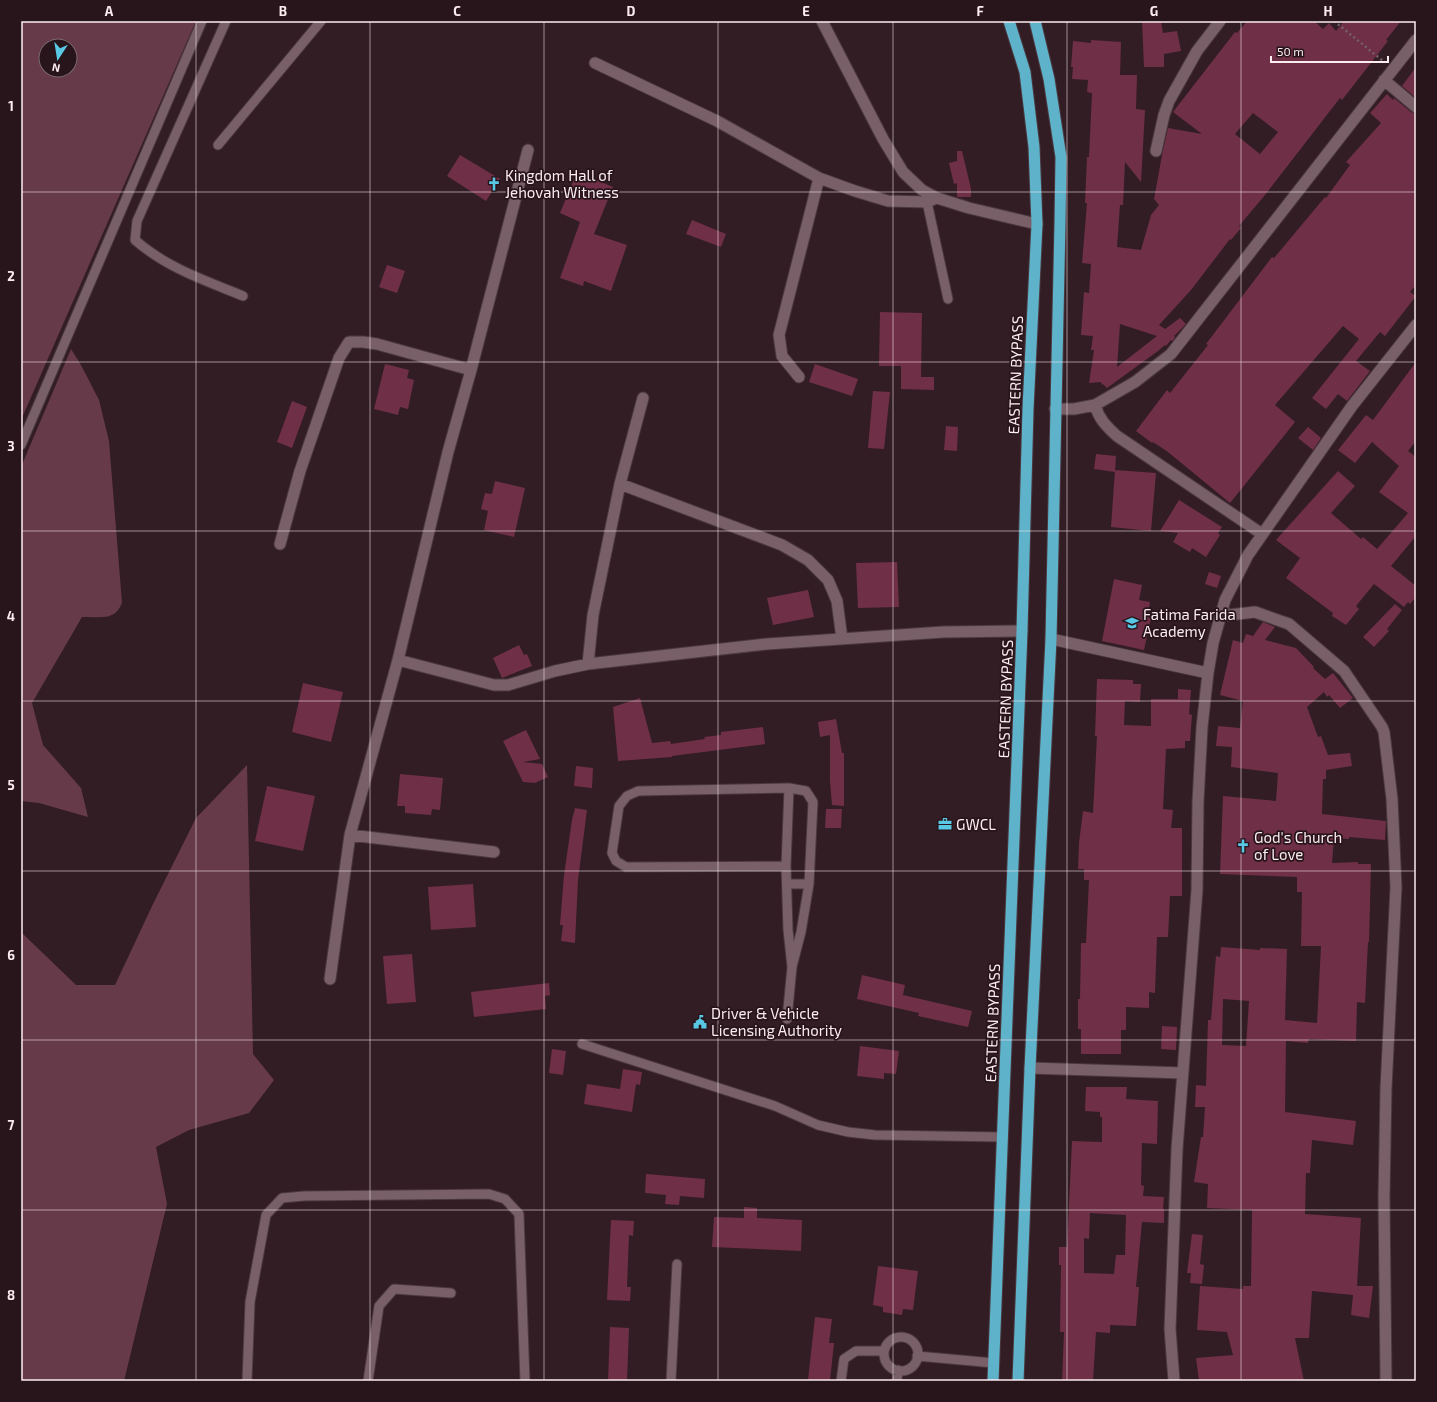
<svg xmlns="http://www.w3.org/2000/svg" width="1437" height="1402" viewBox="0 0 1437 1402" font-family="'Exo 2',sans-serif">
  <style>
    .green { fill: #663a49; fill-rule: evenodd }
    .building { fill: #6f2f47; fill-rule: evenodd }
    .lines { fill: none; stroke-linecap: round; stroke-linejoin: round }
    .service-casing { stroke: #4b393f; stroke-width: 11 }
    .minor-casing { stroke: #4b393f; stroke-width: 13 }
    .trunk-casing { stroke: #4b393f; stroke-width: 13 }
    .path { stroke: #756268; stroke-width: 2.5; stroke-dasharray: 2 3; stroke-linecap: butt }
    .service { stroke: #796068; stroke-width: 9 }
    .minor { stroke: #796068; stroke-width: 11 }
    .trunk { stroke: #5eb2ca; stroke-width: 11 }
    .grid { fill: none; stroke: #fbecf0; stroke-width: 1; stroke-opacity: 0.55 }
    .labels { text-anchor: middle; dominant-baseline: central; stroke-width: 3.5; stroke-linejoin: round; paint-order: stroke }
    .poi-label { font-size: 15px; fill: #fbecf0; stroke: #28141b; text-anchor: start }
    .street-label { font-size: 15px; fill: #fbecf0; stroke: #28141b }
    .neatline { fill: none; stroke: #fbecf0; stroke-width: 1.5 }
    .grid-label { font-size: 13px; text-anchor: middle; font-weight: bold; fill: #fbecf0 }
  </style>
  <rect width="100%" height="100%" fill="#321d24"/>
  <path class="green" d="M21 21H196L21 420ZM46 46H70V70H46Z
    M71 349 81 365 99 400 109 441 122 603C114 622 100 616 82 617L32 703 43 745 81 788 88 817 39 803 21 801V467Z
    M247 765 253 1054 274 1080 249 1113 189 1130 156 1147 167 1204 124 1381H21V932L76 985H115L153 904 196 818Z"/>
  <path class="building" d="M1142 21H1161L1163 33 1177 31 1181 51 1164 54V67H1144Z
    M1247 21H1314L1323 29 1329 23 1336 31 1344 21H1401L1386 40 1388 41 1342 100 1340 98 1265 195 1239 226 1241 228 1231 240 1230 239 1191 290 1159 325 1165 329 1180 318 1186 324 1174 336 1175 337 1173 341 1171 340 1166 346 1165 345 1158 351 1107 388 1103 384 1102 385 1101 382 1089 383 1094 350H1091L1093 336 1081 335 1084 292 1089 293 1091 264 1082 263 1087 203H1085L1087 157H1089L1092 93 1087 92 1088 80 1072 79 1073 67H1071L1073 41 1091 43V40L1121 42 1120 75H1137L1136 109 1145 110 1141 182 1125 162 1123 205H1120L1117 247 1141 250 1151 215 1159 205 1154 199 1162 155 1168 128 1202 134 1173 112 1235 32 1237 33ZM1253 113 1278 132 1260 154 1235 134ZM1120 324 1157 336 1117 367Z
    M1416 67V98L1402 86Z
    M1387 94 1393 100 1394 98 1411 112 1416 114V285L1410 292 1416 296 1385 336 1380 332 1356 361 1370 371 1347 401 1338 394 1326 409 1312 398 1359 339 1343 326 1275 405 1295 422 1230 503 1168 452 1153 442 1152 443 1136 431 1167 390 1170 393 1208 345 1206 344 1272 257 1274 258 1325 197 1326 198 1350 165 1346 162 1381 123 1370 113Z
    M957 151H962L971 189V197H957V183L954 184 949 163 957 161Z
    M460 155 500 179 486 201 447 176Z
    M577 172 613 187 594 234 627 245 611 291 584 281 583 286 560 278 580 222 560 213Z
    M692 220 726 234 721 247 686 234Z
    M387 265 405 271 397 293 379 287Z
    M880 312 922 313 921 377H934V390L901 389V366H879Z
    M1416 362V441L1408 451 1416 457V536L1391 566 1416 586V597L1410 604 1408 602 1404 607 1374 584 1356 606 1359 609 1346 625 1332 616 1333 613 1286 578 1300 558 1276 540 1338 471 1355 486 1331 513 1361 539 1363 537 1377 549 1408 513 1379 492 1399 466 1372 442 1355 463 1338 450 1366 415 1373 420Z
    M385 364 409 370 407 378 414 380 408 409 400 407 398 415 374 409Z
    M815 364 858 379 852 396 809 382Z
    M873 391 890 392 884 449 868 448Z
    M292 401 307 407 292 448 277 442Z
    M946 426 958 427 957 451 944 450Z
    M1308 427 1321 438 1313 450 1298 438Z
    M1096 454 1116 456 1115 472 1094 469Z
    M1115 470 1156 473 1151 531 1111 527Z
    M495 481 525 488 514 537 484 530 488 511 481 509 485 493 492 494Z
    M1179 500 1222 527 1218 533 1220 535 1206 557 1192 548 1190 552 1173 542 1178 533 1160 531Z
    M897 562 899 607 858 608 856 563Z
    M1209 572 1221 576 1217 588 1205 584Z
    M1114 579 1142 585 1139 600 1150 602 1148 617 1151 618 1144 650 1102 641Z
    M808 590 814 617 773 625 767 598Z
    M1395 604 1402 610 1387 629 1389 631 1374 647 1363 637Z
    M1263 622 1275 627 1265 640 1296 648 1314 667 1313 668 1325 679 1333 673 1353 698 1340 708 1329 695 1327 697 1324 692 1307 707 1318 737 1321 736 1328 755 1350 753 1352 766 1326 770V779H1323L1322 814 1386 821 1385 840 1349 837V839L1334 838 1332 863 1358 862V864H1371L1369 942H1368L1365 1003 1357 1002 1356 1041 1309 1039 1308 1043 1286 1041 1285 1112 1356 1121 1353 1145 1312 1140 1310 1173H1306L1305 1214 1361 1218 1357 1286H1373L1369 1318 1351 1315 1353 1295 1312 1291 1309 1338H1295L1304 1381H1199L1196 1358 1233 1355 1227 1332 1197 1330 1200 1286 1243 1289V1286H1251L1252 1210 1207 1208 1208 1184 1194 1182 1201 1137H1203L1205 1107H1195L1196 1085 1206 1086 1208 1020H1211L1216 956 1220 957 1221 947 1260 950V948L1287 949 1285 1020 1317 1023 1321 946H1301L1302 892H1297V877L1220 874 1223 796 1276 801 1278 773 1231 767 1232 747 1216 746 1218 726 1240 728 1243 701 1220 695 1233 640 1243 643 1246 634 1253 636ZM1223 999 1249 1001 1246 1046 1222 1045Z
    M519 645 524 655 527 654 532 666 502 678 493 658Z
    M1097 679 1133 680V684H1141L1140 702 1125 701 1124 725 1151 726V699H1178V689L1191 690 1189 714 1192 715 1190 741H1185V748L1166 749 1163 809 1173 810 1171 828H1182V896H1170L1168 937H1157L1155 993 1149 992V1008L1126 1007V1030H1121V1054H1081V1029H1078V999H1080L1081 943H1086L1089 880H1084V869H1078L1079 843 1083 811 1093 813 1097 736H1095Z
    M303 683 343 692 331 742 292 732Z
    M640 698 652 743 670 741 671 744 705 739 704 737 721 735V732L763 727 765 744 672 756V757L618 761 613 707Z
    M836 719 842 753H844V806L832 805 830 781V735L820 737 818 722Z
    M526 730 540 759 523 762 542 764 548 777 535 783 523 782 503 741Z
    M576 766 593 768 592 788 574 786Z
    M400 774 443 778 440 810 432 809 431 815 405 813V806H397Z
    M267 786 315 796 303 851 255 841Z
    M575 808 587 810 578 880 575 943 561 941 563 925H560L564 875 572 820Z
    M826 809H842L841 828H825Z
    M473 884 476 927 431 930 428 887Z
    M412 954 416 1002 387 1004 383 956Z
    M862 975 905 985 903 995 972 1011 968 1027 918 1016 919 1013 857 999Z
    M549 983 550 995 545 996 546 1009 474 1017 471 992Z
    M1162 1026 1177 1027 1176 1050 1161 1049Z
    M860 1046 899 1051 896 1074 884 1073V1079L857 1076Z
    M552 1049 566 1051 563 1075 549 1073Z
    M623 1069 642 1072 640 1085 636 1084 632 1112 584 1104 587 1084 620 1089Z
    M1086 1087H1127L1126 1099 1158 1101 1157 1144 1142 1143 1141 1185 1144 1186 1143 1196 1164 1197 1163 1209H1164V1223L1142 1222 1136 1287H1139L1136 1326 1110 1325V1333L1096 1332 1093 1381H1062L1064 1332H1060L1061 1265H1059V1247H1067L1072 1141 1102 1142V1117H1100V1112L1085 1111ZM1090 1213 1126 1215 1125 1255H1116L1114 1274 1084 1273V1238L1089 1239Z
    M646 1174 705 1179 704 1198 680 1196 679 1205 665 1204 666 1195 645 1193Z
    M744 1207 757 1208V1218L802 1220 801 1251 712 1247 714 1217 744 1218Z
    M611 1220 634 1221 633 1236 629 1235 627 1287H631L630 1301 607 1300Z
    M1192 1234 1203 1235 1200 1264 1204 1265 1202 1284 1190 1283 1191 1273H1187Z
    M878 1266 918 1271 913 1310 903 1309 902 1315 883 1312V1307L873 1305Z
    M815 1317 832 1319 829 1343H834L830 1381 808 1380Z
    M610 1327 629 1328 627 1381H608Z"/>
  <g class="lines">
    <g class="service-casing">
      <path id="service" d="M226 21 137 221 135 240C167 268 204 280 243 296
        M218 145 321 21
        M927 202 948 299
        M21 445 202 21
        M786 866 626 867 616 861 612 853 619 806 627 796 638 791 789 788 806 791 813 802 809 884 801 932 792 967
        M787 884H809
        M787 1019 792 967 788 930 786 866 789 788
        M582 1044 775 1106 818 1125 848 1132 875 1135 1003 1137
        M884 1354a17 17 0 1 1 34 0a17 17 0 1 1-34 0Z
        M917 1356 994 1363
        M247 1381 250 1302 266 1215 282 1198 304 1196 489 1194 505 1199 519 1214 525 1381
        M368 1381 379 1306 394 1289 451 1293
        M671 1381 677 1264
        M841 1381 844 1359 856 1351H884
        M897 1381 898 1370"/>
    </g>
    <g class="minor-casing">
      <path id="minor" d="M822 21 883 139 903 172 922 190 937 198 969 208 1037 224
        M595 63 717 121 819 178 855 191 888 201 927 202 937 198
        M1384 80 1416 107
        M1156 151 1164 115 1169 101 1197 51 1220 21
        M799 377 782 356 779 335 819 178
        M1095 405C1099 419 1106 426 1117 436L1262 534
        M1055 409H1074L1095 405 1135 382 1171 354 1416 40
        M620 484 782 545 808 560 828 580 837 601 842 639
        M280 544 300 471 339 358 349 342H363L377 344 471 370
        M1220 616 1255 612 1289 624 1344 671 1382 727 1384 732 1392 799 1396 887 1386 1088 1384 1197 1386 1381
        M1051 639 1208 673
        M398 660 494 685H508L555 671 588 664 767 644 943 632 1022 631
        M588 664 593 615 620 484 643 398
        M350 835 494 852
        M330 979 350 835 398 660 448 452 471 370 528 150
        M1030 1068 1183 1073
        M1174 1381 1170 1329 1177 1149 1197 890 1198 802 1202 727 1208 673 1213 643 1225 600 1248 555 1352 406 1416 325"/>
    </g>
    <g class="trunk-casing">
      <path id="trunk" d="M993 1381 1022 631 1028 409 1037 224 1034 147 1025 72 1009 21
        M1018 1381 1030 1068 1051 639 1060 223 1061 157 1049 79 1035 21"/>
    </g>
    <path class="path" d="M1334 21 1383 61"/>
    <use href="#service" class="service"/>
    <use href="#minor" class="minor"/>
    <use href="#trunk" class="trunk"/>
  </g>
  <path class="grid" d="M196 21V1381M370 21V1381M544 21V1381M718 21V1381M893 21V1381M1067 21V1381M1241 21V1381M21 192H1416M21 362H1416M21 531H1416M21 701H1416M21 871H1416M21 1040H1416M21 1210H1416"/>
  <defs>
    <g id="church-bare" transform="scale(1.08)"><path d="M-1.2-6h2.4v3.5h3.3v2.4h-3.3V6h-2.4V-.1h-3.3v-2.4h3.3Z" fill="#59c8e4" stroke="#28141b" stroke-width="2.5" paint-order="stroke"/></g>
    <g id="school-bare" transform="scale(1.08)"><path d="M0-5L7-2L0 1L-7-2ZM-4 1L0 2.5L4 1V4Q0 6-4 4Z" fill="#59c8e4" stroke="#28141b" stroke-width="2.5" paint-order="stroke"/></g>
    <g id="office-bare" transform="scale(1.08)"><path d="M-6-3h4V-5.5h4V-3h4V5H-6ZM-1-4.5V-3h2v-1.5ZM-6 0V1H6V0Z" fill="#59c8e4" stroke="#28141b" stroke-width="2.5" paint-order="stroke"/></g>
    <g id="civic-bare" transform="scale(1.08)"><path d="M-.6-6.5H3V-4.5H.6V-3L4-1V1h2V6H-6V1h2V-1L-.6-3ZM-1.2 2.5V6h2.4V2.5Z" fill="#59c8e4" stroke="#28141b" stroke-width="2.5" paint-order="stroke"/></g>
  </defs>
  <g fill-rule="evenodd">
    <use href="#church-bare" x="494" y="184"/>
    <use href="#school-bare" x="1132" y="623"/>
    <use href="#office-bare" x="945" y="824"/>
    <use href="#church-bare" x="1243" y="846"/>
    <use href="#civic-bare" x="700" y="1022"/>
  </g>
  <g class="labels">
    <g class="poi-label">
      <text x="505" y="175">Kingdom Hall of<tspan x="505" dy="17">Jehovah Witness</tspan></text>
      <text x="1143" y="614">Fatima Farida<tspan x="1143" dy="17">Academy</tspan></text>
      <text x="956" y="824">GWCL</text>
      <text x="1254" y="837">God's Church<tspan x="1254" dy="17">of Love</tspan></text>
      <text x="711" y="1013">Driver &amp; Vehicle<tspan x="711" dy="17">Licensing Authority</tspan></text>
    </g>
    <g class="street-label">
      <text transform="translate(1015 375) rotate(-88)">EASTERN BYPASS</text>
      <text transform="translate(1005 699) rotate(-88)">EASTERN BYPASS</text>
      <text transform="translate(992 1023) rotate(-88)">EASTERN BYPASS</text>
    </g>
  </g>
  <rect width="1437" height="1402" fill="none" stroke="#28141b" stroke-width="44"/>
  <g transform="translate(58 58) rotate(192)"><circle r="19" fill="#28141b" stroke="#7c6a70"/>
  <path d="M0-3L7 15L0 10L-7 15Z" fill="#59c8e4"/>
  <text y="-6" font-size="11" font-weight="bold" text-anchor="middle" fill="#fbecf0">N</text>
  </g>
  <path d="M1271 56v6h117v-6" fill="none" stroke="#fbecf0" stroke-width="2"/>
  <text x="1277" y="56" font-size="12" fill="#fbecf0" stroke="#28141b" stroke-width="3" paint-order="stroke">50 m</text>
  <rect x="22" y="22" width="1393" height="1358" class="neatline"/>
  <g class="grid-label">
    <text x="109" y="16">A</text>
    <text x="283" y="16">B</text>
    <text x="457" y="16">C</text>
    <text x="631" y="16">D</text>
    <text x="806" y="16">E</text>
    <text x="980" y="16">F</text>
    <text x="1154" y="16">G</text>
    <text x="1328" y="16">H</text>
    <text x="11" y="111">1</text>
    <text x="11" y="281">2</text>
    <text x="11" y="451">3</text>
    <text x="11" y="621">4</text>
    <text x="11" y="790">5</text>
    <text x="11" y="960">6</text>
    <text x="11" y="1130">7</text>
    <text x="11" y="1300">8</text>
  </g>
</svg>
